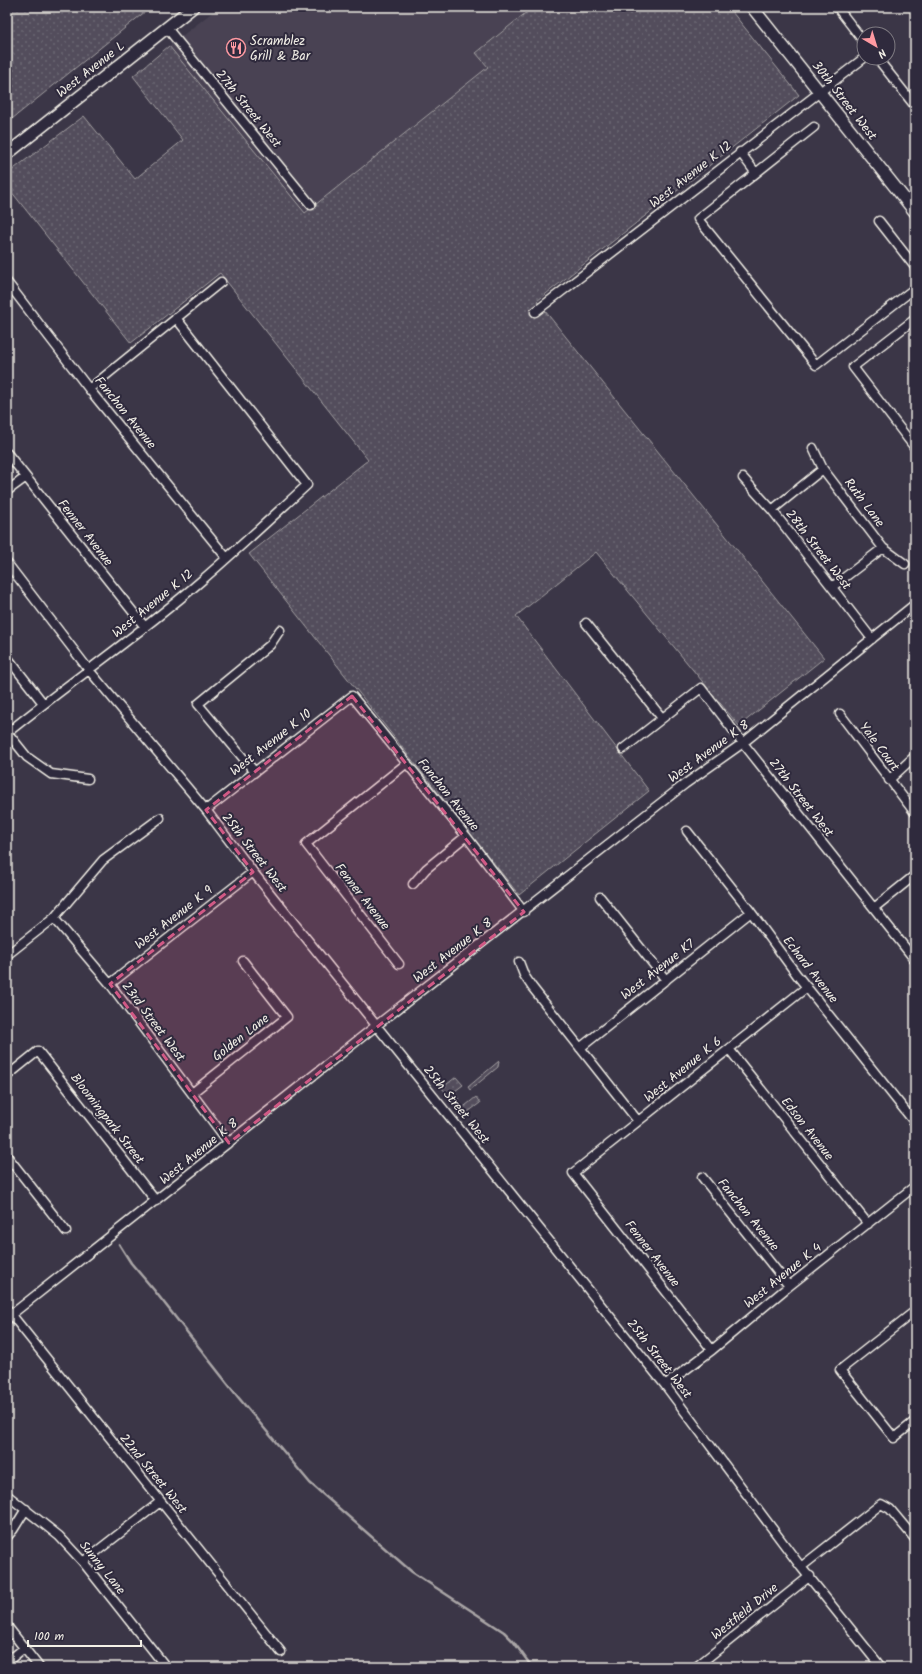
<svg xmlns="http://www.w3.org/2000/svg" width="922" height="1674" viewBox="0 0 922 1674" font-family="Kalam,sans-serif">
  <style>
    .built { fill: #484352 }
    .grass { fill: url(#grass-dots); stroke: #a4a0a2 }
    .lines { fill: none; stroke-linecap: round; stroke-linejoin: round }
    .stream { stroke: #aaa6a7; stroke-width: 2.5 }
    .minor-casing { stroke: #f4f1e8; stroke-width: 11 }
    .major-casing { stroke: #f4f1e8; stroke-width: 14 }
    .minor { stroke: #2f2a3d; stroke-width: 8 }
    .major { stroke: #2f2a3d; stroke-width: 11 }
    .marked { fill: #d15985; fill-opacity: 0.2; stroke: #d15985; stroke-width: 3; stroke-dasharray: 8 5; stroke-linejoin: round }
    .labels { text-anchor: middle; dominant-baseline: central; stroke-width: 4; stroke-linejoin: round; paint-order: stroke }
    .poi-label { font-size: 13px; fill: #f4f1e8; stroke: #2f2a3d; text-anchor: start }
    .street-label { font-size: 13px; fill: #f4f1e8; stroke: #2f2a3d }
  </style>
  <defs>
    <pattern id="grass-dots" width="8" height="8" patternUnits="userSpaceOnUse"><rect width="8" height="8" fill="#534e5c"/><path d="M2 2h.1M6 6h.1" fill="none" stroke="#6c6873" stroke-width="1.8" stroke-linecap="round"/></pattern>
  </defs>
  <rect width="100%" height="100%" fill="#3b3647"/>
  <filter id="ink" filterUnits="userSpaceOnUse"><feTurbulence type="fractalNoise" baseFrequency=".025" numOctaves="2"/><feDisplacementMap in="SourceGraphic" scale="8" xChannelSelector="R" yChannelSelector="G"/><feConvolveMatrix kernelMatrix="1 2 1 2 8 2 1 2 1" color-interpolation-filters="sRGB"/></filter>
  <g filter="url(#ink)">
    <path class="built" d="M219 7H533L476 52 488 67 305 213 169 46Z"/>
    <path class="grass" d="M7 7H143L146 11 7 123Z
      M533 7H728L799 95 537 301 824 658 739 726 596 552 516 616 649 791 519 895 249 554 368 460 220 273 131 343 7 186V174L84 116 135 179 183 140 133 76 169 46 305 213 488 67 476 53Z
      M499 1061 498 1067 470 1090 468 1087Z
      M456 1077 463 1085 455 1091H453L459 1098 454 1102 442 1088Z
      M476 1097 480 1103 464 1115 460 1110Z"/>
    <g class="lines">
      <path class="stream" d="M119 1244 131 1263 154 1290 238 1397 310 1483 412 1572 504 1632 513 1641 532 1667"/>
      <g class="minor-casing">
        <path id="minor" d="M837 7 864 42
          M167 28 311 205
          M877 58 915 106
          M814 127 698 219 816 365 915 288
          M740 152 755 172
          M879 221 915 267
          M7 282 89 389 226 557
          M535 312 864 58
          M915 319 853 367 915 448
          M89 389 221 282
          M813 448 823 469 883 548 905 564
          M7 453 145 627
          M743 478 772 510 872 639
          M7 491 26 477
          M772 510 823 469
          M7 563 89 670 206 810 253 872 665 1385 801 1567 881 1667
          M832 587 883 548
          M586 623 662 718
          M7 657 43 703
          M840 714 915 813
          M7 732 27 757 51 774 88 779
          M7 733C71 681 139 635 201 581 237 550 272 517 307 485L176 318
          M623 749 701 688 743 743 915 960
          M254 771 198 704 270 645 280 630
          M889 780 915 756
          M206 810 352 696 466 836 524 912
          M687 831 751 912 797 975 915 1123
          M413 884 426 869 466 836
          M600 897 666 980
          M874 908 915 875
          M54 918 110 984 229 1143
          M7 955 54 918 103 860 160 818
          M519 962 524 975 532 987 638 1121
          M399 964 306 844 407 763
          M110 984 253 872
          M580 1048 751 912
          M729 1049 868 1224
          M7 1076 38 1051 156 1201
          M192 1093 287 1017 243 961
          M7 1156 66 1231
          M702 1177 789 1286
          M7 1309 281 1652
          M915 1311 840 1370 894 1438 915 1421
          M7 1318 377 1025 685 784 743 743 915 604
          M712 1350 573 1173 807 987
          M665 1385 712 1350 789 1286 915 1186
          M7 1495 59 1536 83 1562 166 1667
          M7 1537 13 1530 26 1509
          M83 1562 160 1502
          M801 1567 881 1504 890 1509 915 1539
          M7 1626 39 1667
          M7 1662 24 1648
          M696 1667 810 1576"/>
      </g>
      <g class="major-casing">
        <path id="major" d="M752 7 915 212
          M7 154 193 7"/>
      </g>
      <use href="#minor" class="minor"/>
      <use href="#major" class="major"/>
    </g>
  </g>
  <path class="marked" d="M352 696 524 912 229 1143 110 984 253 872 206 810Z"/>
  <defs>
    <g id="restaurant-ring" transform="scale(1)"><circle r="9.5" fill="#2f2a3d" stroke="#ff9aa2" stroke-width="1.5"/><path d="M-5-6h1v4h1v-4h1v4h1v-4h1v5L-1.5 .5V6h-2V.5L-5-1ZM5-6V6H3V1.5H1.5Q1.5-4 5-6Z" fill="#ff9aa2"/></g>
  </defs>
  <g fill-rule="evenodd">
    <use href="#restaurant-ring" x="236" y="48"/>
  </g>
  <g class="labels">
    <g class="poi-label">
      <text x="250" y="41">Scramblez<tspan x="250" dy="15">Grill &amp; Bar</tspan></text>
    </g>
    <g class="street-label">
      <text transform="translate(91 70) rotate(-38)">West Avenue L</text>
      <text transform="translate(844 101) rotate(52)">30th Street West</text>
      <text transform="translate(248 109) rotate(51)">27th Street West</text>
      <text transform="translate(691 175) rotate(-38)">West Avenue K 12</text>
      <text transform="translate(125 413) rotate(51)">Fanchon Avenue</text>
      <text transform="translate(864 503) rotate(53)">Ruth Lane</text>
      <text transform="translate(85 533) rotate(52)">Fenner Avenue</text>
      <text transform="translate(818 550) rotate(52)">28th Street West</text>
      <text transform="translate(153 604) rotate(-39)">West Avenue K 12</text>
      <text transform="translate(271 743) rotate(-38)">West Avenue K 10</text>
      <text transform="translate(879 747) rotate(53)">Yale Court</text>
      <text transform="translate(709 752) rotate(-36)">West Avenue K 8</text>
      <text transform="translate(448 795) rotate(51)">Fanchon Avenue</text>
      <text transform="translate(801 798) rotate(52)">27th Street West</text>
      <text transform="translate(254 853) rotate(52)">25th Street West</text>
      <text transform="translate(362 897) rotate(52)">Fenner Avenue</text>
      <text transform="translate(174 918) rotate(-38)">West Avenue K 9</text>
      <text transform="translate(453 951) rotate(-38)">West Avenue K 8</text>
      <text transform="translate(658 970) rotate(-38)">West Avenue K7</text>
      <text transform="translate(810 970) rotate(52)">Echard Avenue</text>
      <text transform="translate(153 1022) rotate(53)">23rd Street West</text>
      <text transform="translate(241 1038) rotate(-38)">Golden Lane</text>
      <text transform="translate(683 1070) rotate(-39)">West Avenue K 6</text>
      <text transform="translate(456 1105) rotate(51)">25th Street West</text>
      <text transform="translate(107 1119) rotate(52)">Bloomingpark Street</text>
      <text transform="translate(807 1129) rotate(52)">Edson Avenue</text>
      <text transform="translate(199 1152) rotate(-39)">West Avenue K 8</text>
      <text transform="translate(748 1215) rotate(51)">Fanchon Avenue</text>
      <text transform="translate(652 1254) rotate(52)">Fenner Avenue</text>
      <text transform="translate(783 1276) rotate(-39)">West Avenue K 4</text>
      <text transform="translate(659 1359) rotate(52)">25th Street West</text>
      <text transform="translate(153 1474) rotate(51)">22nd Street West</text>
      <text transform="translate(102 1568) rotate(51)">Sunny Lane</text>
      <text transform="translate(745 1612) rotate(-39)">Westfield Drive</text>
    </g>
  </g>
  <rect width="922" height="1674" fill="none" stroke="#2f2a3d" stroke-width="24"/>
  <rect x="12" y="12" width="898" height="1650" fill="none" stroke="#f4f1e8" stroke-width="1.5" filter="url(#ink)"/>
  <g transform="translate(876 46) rotate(142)"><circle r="19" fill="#2f2a3d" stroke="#7e7a81"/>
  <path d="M0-3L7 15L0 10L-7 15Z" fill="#ff9aa2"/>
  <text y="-6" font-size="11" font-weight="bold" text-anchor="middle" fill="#f4f1e8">N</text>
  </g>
  <path d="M28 1640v6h113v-6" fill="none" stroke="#f4f1e8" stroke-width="2"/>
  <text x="34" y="1640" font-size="12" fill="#f4f1e8" stroke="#2f2a3d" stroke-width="3" paint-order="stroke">100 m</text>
</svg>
